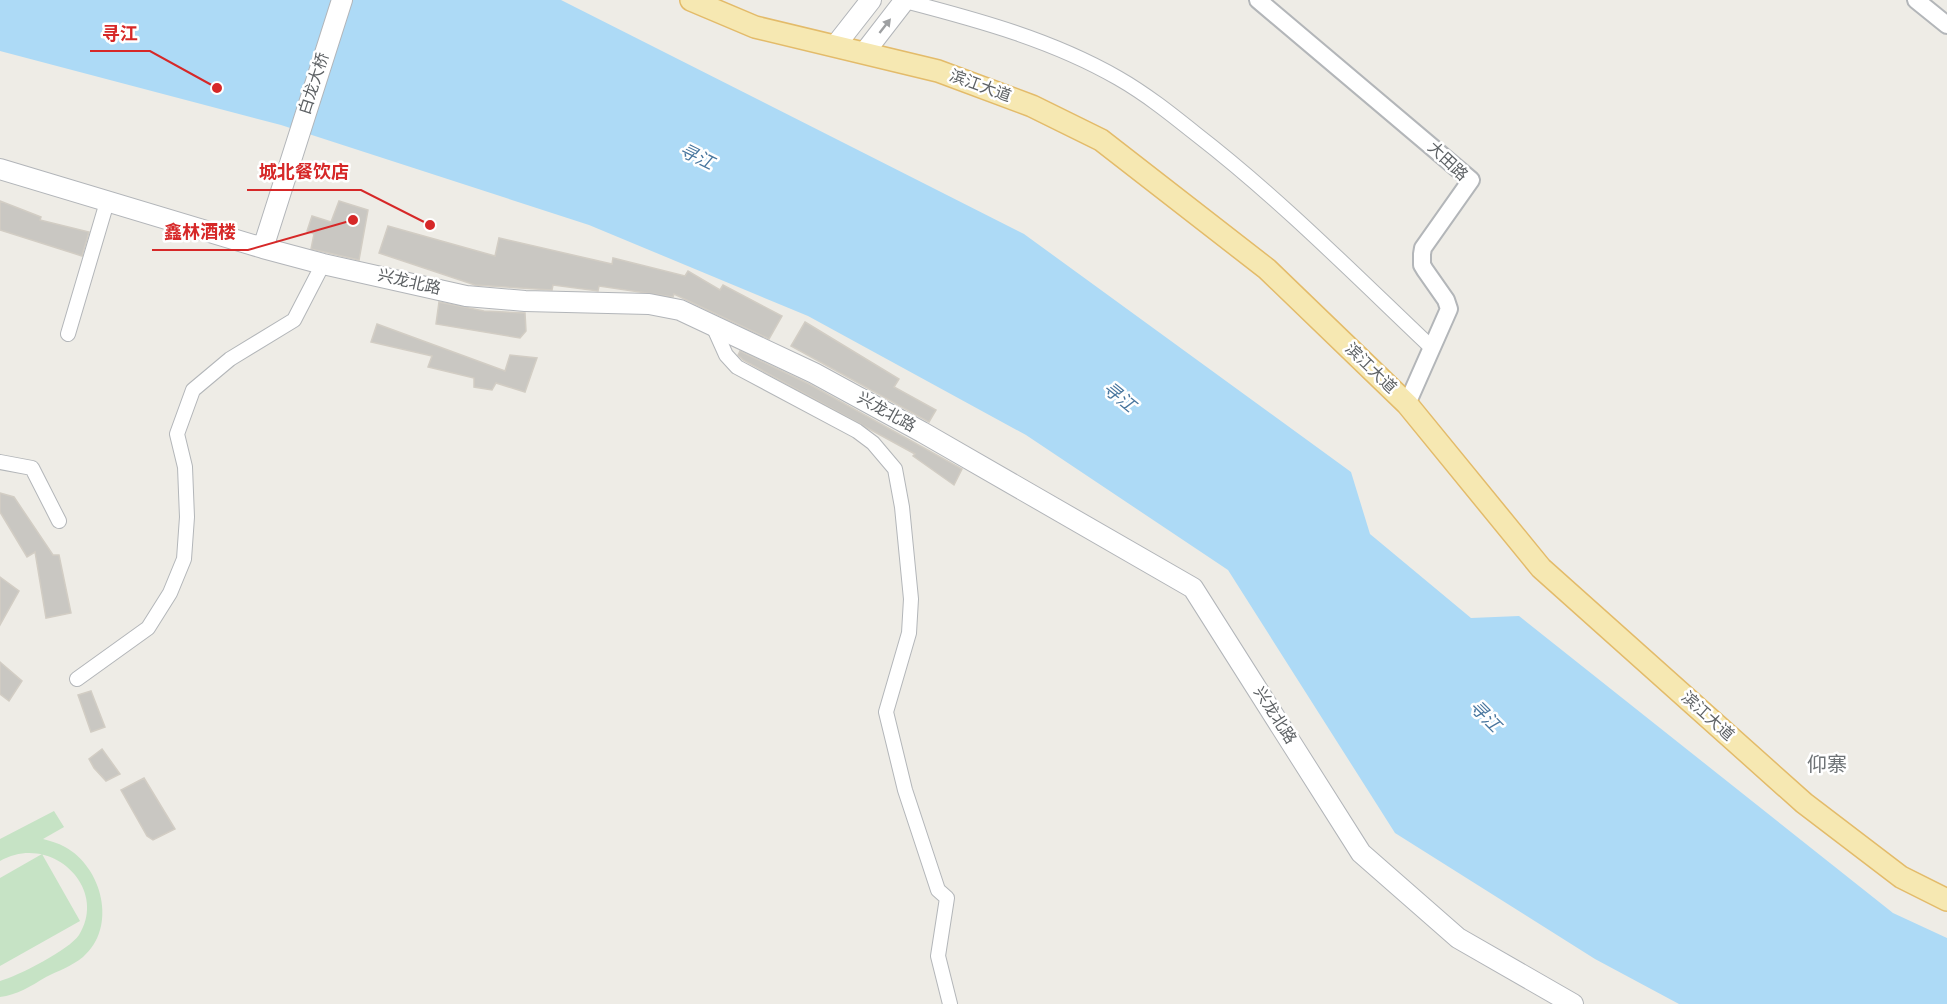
<svg xmlns="http://www.w3.org/2000/svg" width="1947" height="1004" viewBox="0 0 1947 1004" font-family="Overpass,'Noto Sans SC',sans-serif">
  <style>
    .green { fill: #c6e3c5 }
    .water { fill: #addaf6 }
    .building { fill: #c9c7c2; stroke: #d2cdc4; stroke-width: 1.5 }
    .lines { fill: none; stroke-linecap: round; stroke-linejoin: round }
    .minor-casing { stroke: #b3b6b9; stroke-width: 16 }
    .tertiary-casing { stroke: #b3b6b9; stroke-width: 20 }
    .secondary-casing { stroke: #b2b5b9; stroke-width: 22 }
    .primary-casing { stroke: #e3bb6a; stroke-width: 24 }
    .minor { stroke: #fff; stroke-width: 14 }
    .tertiary { stroke: #fff; stroke-width: 16 }
    .secondary { stroke: #fff; stroke-width: 20 }
    .primary { stroke: #f6e8b2; stroke-width: 21 }
    .oneway { fill: #9ea0a2 }
    .labels { text-anchor: middle; dominant-baseline: central; stroke-width: 5; stroke-linejoin: round; paint-order: stroke }
    .street-label { font-size: 16px; fill: #5d6164; stroke: #fff }
    .water-label { font-size: 18px; font-style: italic; fill: #48769e; stroke: #fff }
    .quarter-label { font-size: 20px; fill: #6e7376; stroke: #fff }
    .leader { fill: none; stroke: #d62828; stroke-width: 2 }
    .callout-dot { fill: #d62828; stroke: #fff; stroke-width: 2 }
    .callout-label { font-size: 18px; text-anchor: middle; font-weight: bold; fill: #d62828; stroke: #fff; stroke-width: 5; stroke-linejoin: round; paint-order: stroke }
  </style>
  <rect width="100%" height="100%" fill="#eeece6"/>
  <path class="green" d="M54 811 64 827 43 839C50 841 58 843 65 847 102 867 118 927 83 957 72 966 58 971 46 977 31 986 17 995 0 997V981C18 976 69 950 79 935 109 888 51 832 0 861V839Z
    M42 854 80 921 0 966V878Z"/>
  <path class="water" d="M0 0H561L1024 234 1351 472 1370 534 1471 618 1519 616 1893 913 1947 938V1004H1679L1595 959 1395 833 1228 570 1026 435 808 316 589 225 281 125 0 51Z"/>
  <path class="building" d="M0 201 41 217 40 220 89 232 82 256 0 230Z
    M339 201 368 210 359 260 311 249 314 234 307 231 312 216 331 222Z
    M388 226 495 256 499 238 612 264 613 258 685 276 688 271 720 290 723 285 782 316 769 339 674 294 673 297 599 286 598 291 553 285 552 290 475 285 379 253Z
    M439 302 484 311 525 313 526 331 520 338 436 324Z
    M805 322 899 379 894 387 936 410 929 422 791 346Z
    M377 324 505 371 510 355 537 358 525 392 496 383 492 390 474 387V378L428 367 432 356 371 342Z
    M740 351 809 384 962 469 954 485 913 456 915 454 743 360 738 355Z
    M0 493 14 497 53 555H59L71 613 46 618 35 552 27 557 0 512Z
    M0 577 19 591 0 625Z
    M0 662 22 681 9 701 0 694Z
    M91 691 105 727 91 732 78 695Z
    M102 749 120 774 106 781 94 768 89 759Z
    M144 778 175 829 153 840 147 836 121 790Z"/>
  <g class="lines">
    <g class="minor-casing">
      <path id="minor" d="M905 1C978 20 1052 40 1118 78 1146 94 1171 114 1196 134 1280 199 1355 275 1432 348
        M713 326 726 355 737 367 857 431 873 443 895 469 902 507 911 599 909 633 886 712 905 790 938 890 947 898 938 956 950 1004
        M68 334 107 202
        M0 462 32 468 59 521
        M77 679 148 628 170 593 184 559 187 517 185 467 177 434 193 390 230 359 294 320 323 264"/>
    </g>
    <g class="tertiary-casing">
      <path id="tertiary" d="M1258 0 1471 180 1423 248 1422 254V265L1425 270 1446 300 1449 309 1407 404
        M1916 0 1947 25"/>
    </g>
    <g class="secondary-casing">
      <path id="secondary" d="M835 46 871 0
        M864 53 905 0
        M0 169 263 248 323 264 466 296 525 301 649 304 680 310 814 373 922 432 1193 588 1361 853 1458 938 1573 1004
        M263 248 342 0"/>
    </g>
    <g class="primary-casing">
      <path id="primary" d="M691 0 755 27 938 71 1032 106 1101 140 1267 269 1407 404 1541 568 1804 803 1901 877 1947 900"/>
    </g>
    <use href="#minor" class="minor"/>
    <use href="#tertiary" class="tertiary"/>
    <use href="#secondary" class="secondary"/>
    <use href="#primary" class="primary"/>
  </g>
  <defs><path id="oneway-solid" d="M-6-.8H1V-3.2L6.5 0L1 3.2V.8H-6Z" transform="scale(1.5)"/></defs>
  <use class="oneway" href="#oneway-solid" transform="translate(885 26) rotate(-52)"/>
  <g class="labels">
    <g class="street-label">
      <text transform="translate(315 84) rotate(-72)">白龙大桥</text>
      <text transform="translate(980 87) rotate(20)">滨江大道</text>
      <text transform="translate(1447 162) rotate(43)">大田路</text>
      <text transform="translate(409 283) rotate(13)">兴龙北路</text>
      <text transform="translate(1370 369) rotate(44)">滨江大道</text>
      <text transform="translate(886 413) rotate(29)">兴龙北路</text>
      <text transform="translate(1274 716) rotate(57)">兴龙北路</text>
      <text transform="translate(1707 717) rotate(42)">滨江大道</text>
    </g>
    <g class="water-label">
      <text transform="translate(696 158) rotate(26)">寻江</text>
      <text transform="translate(1118 398) rotate(39)">寻江</text>
      <text transform="translate(1484 717) rotate(45)">寻江</text>
    </g>
    <g class="quarter-label">
      <text x="1827" y="766">仰寨</text>
    </g>
  </g>
  <path class="leader" d="M217 88L150 51H90M430 225L361 190H247M353 220L248 250H152"/>
  <g class="callout-dot">
    <circle cx="217" cy="88" r="6"/>
    <circle cx="430" cy="225" r="6"/>
    <circle cx="353" cy="220" r="6"/>
  </g>
  <g class="callout-label">
    <text x="120" y="40">寻江</text>
    <text x="304" y="178">城北餐饮店</text>
    <text x="200" y="238">鑫林酒楼</text>
  </g>
</svg>
